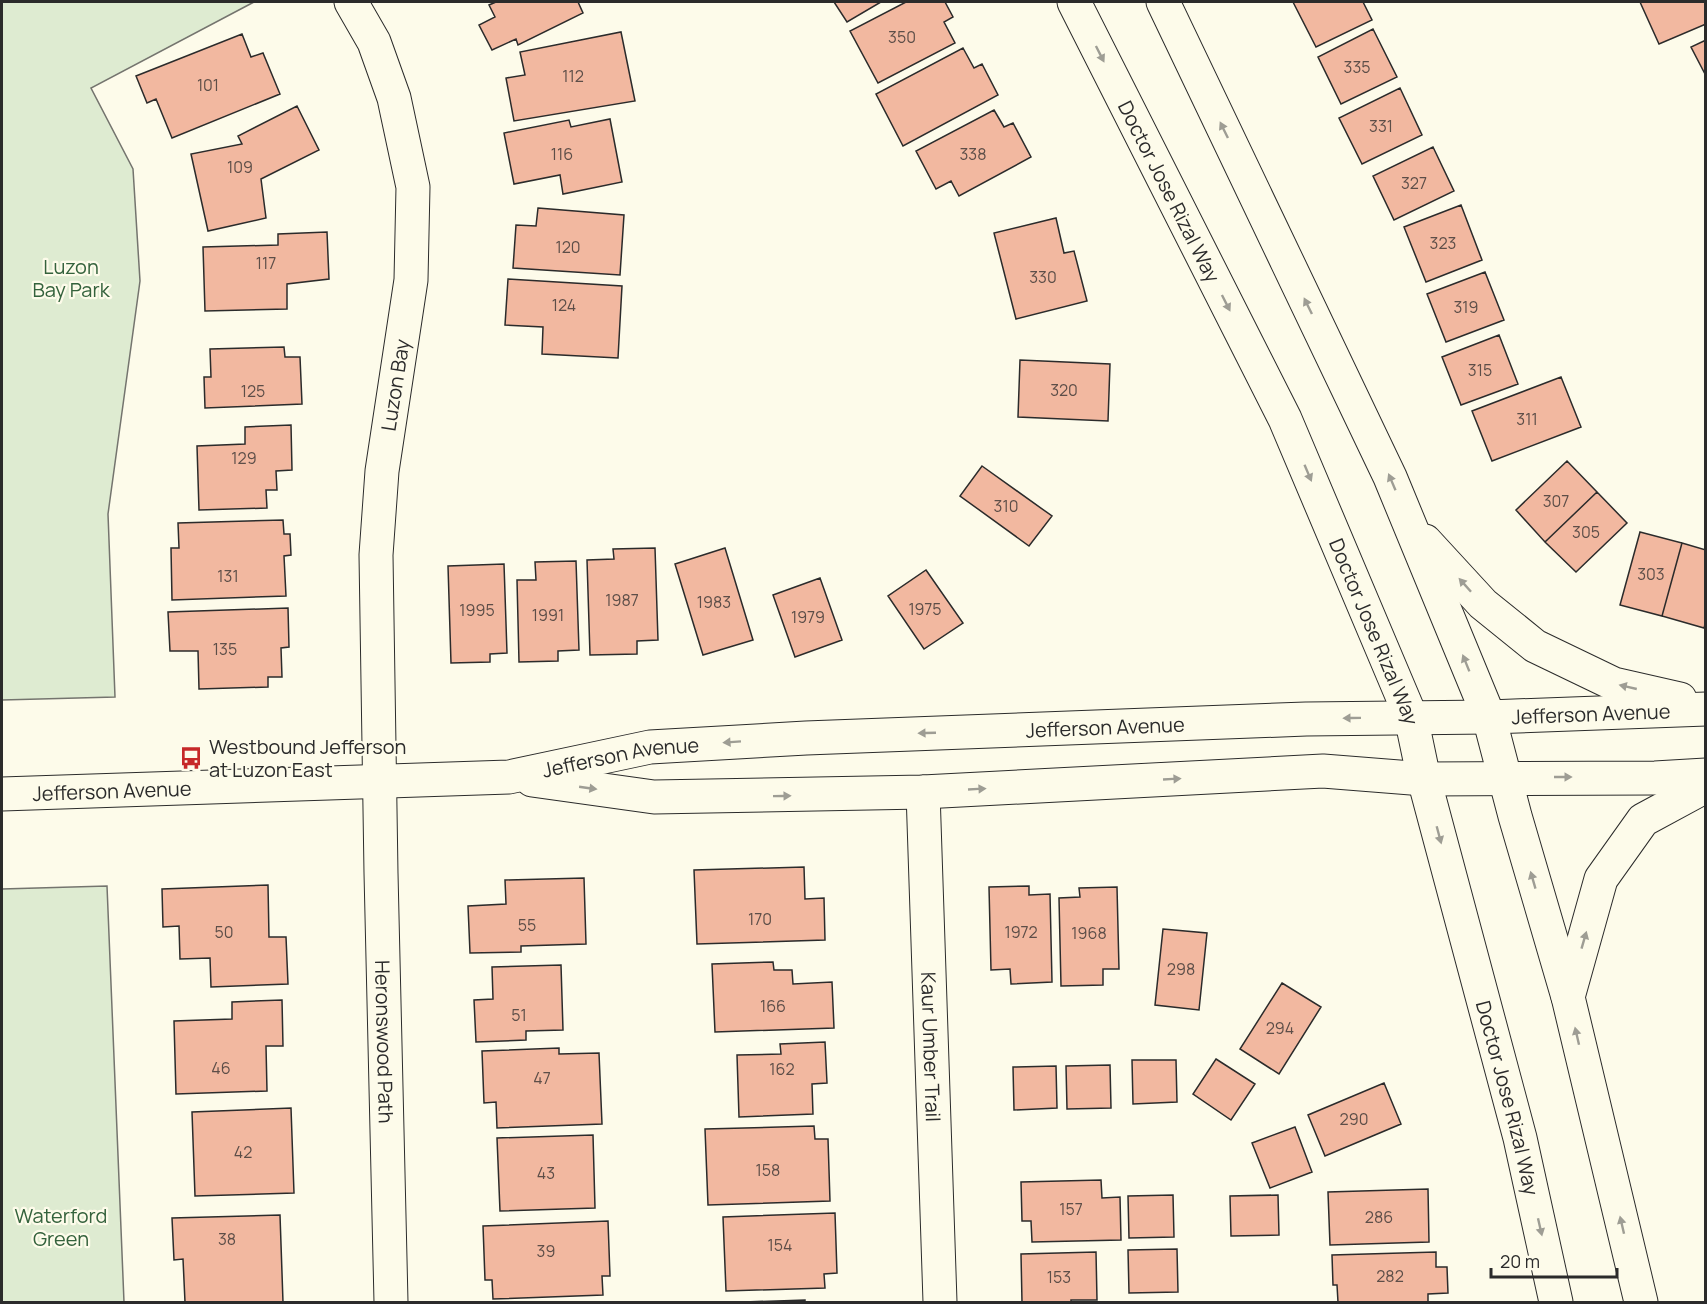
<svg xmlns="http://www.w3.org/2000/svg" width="1707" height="1304" viewBox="0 0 1707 1304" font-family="Manrope,sans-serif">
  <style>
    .green { fill: #deebd1; stroke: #74746e; stroke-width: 1.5 }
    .building { fill: #f2b8a0; stroke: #2b2b2b; stroke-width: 1.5 }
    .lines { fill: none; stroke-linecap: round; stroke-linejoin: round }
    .minor-casing { stroke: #2b2b2b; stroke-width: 35 }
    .minor { stroke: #fdfbea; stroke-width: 33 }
    .oneway { fill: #9e9d94 }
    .labels { text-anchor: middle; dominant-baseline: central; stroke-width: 4.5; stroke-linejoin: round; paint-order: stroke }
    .number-label { font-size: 16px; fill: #5d4e48 }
    .street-label { font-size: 20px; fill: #2b2b2b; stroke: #fdfbea }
    .park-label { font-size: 20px; fill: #34623c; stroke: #fdfbea }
    .poi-label { font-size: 20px; fill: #2b2b2b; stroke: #fdfbea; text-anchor: start }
  </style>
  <rect width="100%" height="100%" fill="#fdfbea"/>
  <path class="green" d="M2 2H254L91 88 133 169 140 281 108 514 115 697 2 700Z
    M107 886 124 1302H2V889Z"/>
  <path class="building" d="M496 2H578L583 13 518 45 516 39 492 50 479 25 495 17 489 5Z
    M834 2H881L847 22Z
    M906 2H945L953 17 944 22 955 43 878 83 850 31Z
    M1293 2H1363L1372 20 1316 47Z
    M1640 2H1706V24L1659 44Z
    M1373 29 1397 77 1341 104 1318 57Z
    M621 32 635 101 514 121 506 78 525 75 520 52Z
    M242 34 251 57 263 53 280 94 172 138 156 99 147 103 136 76Z
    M1706 40V76L1691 47Z
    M963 48 974 68 982 64 998 95 903 146 876 94Z
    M1400 88 1422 135 1362 164 1339 118Z
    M297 106 319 150 261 179 266 218 208 231 191 154 242 144 238 136Z
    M994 110 1004 127 1013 123 1031 157 959 196 951 181 936 189 916 151Z
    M610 119 622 182 563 194 560 175 514 184 504 133 569 120 571 127Z
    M1433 147 1454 191 1394 220 1373 176Z
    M1461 205 1482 260 1426 282 1404 227Z
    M538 208 624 215 620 275 513 268 516 225 536 226Z
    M1056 218 1064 253 1074 251 1087 301 1016 319 994 233Z
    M327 232 329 279 287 284V309L205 311 203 247 278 245V234Z
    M1485 272 1504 320 1446 342 1427 294Z
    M508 279 622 286 618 358 542 354 543 327 505 325Z
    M1499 335 1518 384 1461 405 1442 357Z
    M284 347 285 357H300L302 404 205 408 204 377H211L210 349Z
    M1020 360 1110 364 1108 421 1018 417Z
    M1561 377 1581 427 1492 461 1472 411Z
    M291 425 292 470 276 471 277 490H266L267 508 199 510 197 446 245 444V427Z
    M1567 461 1597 492 1545 542 1516 510Z
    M982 466 1052 516 1029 546 960 496Z
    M1597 492 1627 523 1576 572 1545 542Z
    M283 520 284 534H290L291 555 284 556 286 596 172 600 171 548H179L178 523Z
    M1640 532 1682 543 1662 616 1620 605Z
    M1682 543 1706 550V621L1704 628 1662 616Z
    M655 548 658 640 637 641V654L590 655 587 560 614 559 613 549Z
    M725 548 753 640 703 655 675 564Z
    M576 561 579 650 558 651V661L519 662 517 580H536L535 562Z
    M504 564 507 653 490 654V662L451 663 448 566Z
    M926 570 963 623 924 649 888 596Z
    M820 578 842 640 795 657 773 595Z
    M288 608 289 647 281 648 282 677H268V687L199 689 198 651H170L168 612Z
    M804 867 805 899 824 898 825 940 697 944 694 870Z
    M584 878 586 944 521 946V952L470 953 468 906 506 904 505 880Z
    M268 885 269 937H286L288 984 211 987 210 958 180 959 179 926 163 927 162 889Z
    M1029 886V895L1050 894 1052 982 1011 984 1010 969 991 970 989 887Z
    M1117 887 1119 969H1103V985L1061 986 1059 898 1080 897 1079 888Z
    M1163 929 1207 933 1199 1010 1155 1005Z
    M773 962 774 970H792L793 984 832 982 834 1028 715 1032 712 964Z
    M561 965 563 1030 526 1031V1040L476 1042 474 1000 493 999 492 967Z
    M1282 983 1321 1007 1279 1074 1240 1049Z
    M282 1000 283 1046H266L267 1091 176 1094 174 1021 232 1019V1002Z
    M825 1042 827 1083 812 1084 813 1114 739 1117 737 1055 781 1054 780 1044Z
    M559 1048V1054L599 1053 602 1124 497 1128 496 1102 484 1103 482 1051Z
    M1216 1059 1255 1084 1231 1120 1193 1094Z
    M1132 1060H1176L1177 1102 1133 1104Z
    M1110 1065 1111 1108 1067 1109 1066 1066Z
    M1056 1066 1057 1108 1014 1110 1013 1067Z
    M1384 1083 1401 1124 1325 1156 1308 1115Z
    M291 1108 294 1193 195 1196 192 1112Z
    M814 1126 815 1139H828L830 1201 708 1205 705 1129Z
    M1295 1127 1312 1172 1270 1188 1252 1143Z
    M593 1135 595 1208 500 1211 497 1138Z
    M1101 1180 1102 1198 1120 1197 1121 1240 1032 1242 1031 1221H1022L1021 1182Z
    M1428 1189 1429 1242 1330 1245 1328 1192Z
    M1173 1195 1174 1237 1129 1238 1128 1196Z
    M1278 1195 1279 1235 1231 1236 1230 1196Z
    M835 1213 837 1273 824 1274 825 1288 726 1291 723 1217Z
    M280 1215 283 1302H185L183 1259 174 1260 172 1218Z
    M608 1221 610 1276H602L603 1295 493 1299 492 1280H485L483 1226Z
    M1177 1249 1178 1292 1129 1293 1128 1250Z
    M1096 1252 1097 1300H1071V1302H1022L1021 1254Z
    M1436 1252V1267H1447L1448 1293 1428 1294V1302H1338L1337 1285H1333L1332 1255Z
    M805 1300V1302H744Z"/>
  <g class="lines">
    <g class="minor-casing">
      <g id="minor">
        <path id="s1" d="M351 2 374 42 394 98 413 187 411 280 382 471 376 555 381 873 391 1302"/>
        <path id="s2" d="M1074 2 1285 419 1411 717 1424 779 1520 1138 1556 1302"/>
        <path d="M1163 2 1390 477 1489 717 1515 816 1568 997 1641 1302"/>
        <path d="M1425 541 1483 604 1535 646 1614 684 1680 699"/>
        <path d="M532 780 654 797 923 792 1323 771 1424 779 1655 778 1706 775"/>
        <path id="s3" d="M923 792 940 1302"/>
        <path id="s4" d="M2 794 509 777 650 747 806 738 1306 719 1489 717 1706 709"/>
        <path d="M1568 997 1601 879 1643 820 1706 786"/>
      </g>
    </g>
    <use href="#minor" class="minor"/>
  </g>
  <defs><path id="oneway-solid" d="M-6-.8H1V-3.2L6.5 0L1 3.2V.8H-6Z" transform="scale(1.5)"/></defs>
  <g class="oneway">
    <use href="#oneway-solid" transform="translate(1100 54) rotate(63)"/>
    <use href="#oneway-solid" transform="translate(1224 130) rotate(-116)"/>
    <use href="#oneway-solid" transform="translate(1226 303) rotate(63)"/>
    <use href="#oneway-solid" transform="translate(1308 306) rotate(-116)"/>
    <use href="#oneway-solid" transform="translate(1308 473) rotate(67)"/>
    <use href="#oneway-solid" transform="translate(1392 482) rotate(-113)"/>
    <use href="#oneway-solid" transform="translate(1465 585) rotate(-132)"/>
    <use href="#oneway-solid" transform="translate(1466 663) rotate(-112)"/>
    <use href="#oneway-solid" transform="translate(1628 687) rotate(-167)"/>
    <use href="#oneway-solid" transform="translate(1352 718) rotate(179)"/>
    <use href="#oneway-solid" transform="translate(927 733) rotate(178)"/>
    <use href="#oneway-solid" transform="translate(732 742) rotate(176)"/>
    <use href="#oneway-solid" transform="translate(1563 777)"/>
    <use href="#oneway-solid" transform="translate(1172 779) rotate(-3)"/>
    <use href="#oneway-solid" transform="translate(588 788) rotate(8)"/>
    <use href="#oneway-solid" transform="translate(977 789) rotate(-3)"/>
    <use href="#oneway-solid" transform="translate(782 796) rotate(-1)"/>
    <use href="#oneway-solid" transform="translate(1439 835) rotate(75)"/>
    <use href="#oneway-solid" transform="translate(1533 880) rotate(-106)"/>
    <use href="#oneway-solid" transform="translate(1584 940) rotate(-74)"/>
    <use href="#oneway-solid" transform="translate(1577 1036) rotate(-103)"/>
    <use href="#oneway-solid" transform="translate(1622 1225) rotate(-103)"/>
    <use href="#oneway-solid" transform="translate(1540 1227) rotate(77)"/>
  </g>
  <defs>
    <g id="bus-bare" transform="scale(1.8)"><path d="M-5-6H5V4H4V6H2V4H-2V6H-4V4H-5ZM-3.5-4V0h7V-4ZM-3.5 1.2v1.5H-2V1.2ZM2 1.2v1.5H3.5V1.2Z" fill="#c62828" stroke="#fdfbea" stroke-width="2.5" paint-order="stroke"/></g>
  </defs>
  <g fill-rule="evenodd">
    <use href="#bus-bare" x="191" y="758"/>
  </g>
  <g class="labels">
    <g class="number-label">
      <text x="902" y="37">350</text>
      <text x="1357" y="67">335</text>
      <text x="573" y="76">112</text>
      <text x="208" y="85">101</text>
      <text x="1381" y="126">331</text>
      <text x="562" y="154">116</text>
      <text x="973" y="154">338</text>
      <text x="240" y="167">109</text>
      <text x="1414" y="183">327</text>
      <text x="1443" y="243">323</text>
      <text x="568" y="247">120</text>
      <text x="266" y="263">117</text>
      <text x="1043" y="277">330</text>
      <text x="564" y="305">124</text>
      <text x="1466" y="307">319</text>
      <text x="1480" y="370">315</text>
      <text x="1064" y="390">320</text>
      <text x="253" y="391">125</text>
      <text x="1527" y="419">311</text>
      <text x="244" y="458">129</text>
      <text x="1556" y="501">307</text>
      <text x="1006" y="506">310</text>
      <text x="1586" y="532">305</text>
      <text x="1651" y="574">303</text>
      <text x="228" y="576">131</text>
      <text x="622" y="600">1987</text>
      <text x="714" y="602">1983</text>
      <text x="925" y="609">1975</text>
      <text x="477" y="610">1995</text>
      <text x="548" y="615">1991</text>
      <text x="808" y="617">1979</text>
      <text x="225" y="649">135</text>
      <text x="760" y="919">170</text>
      <text x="527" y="925">55</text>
      <text x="224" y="932">50</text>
      <text x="1021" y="932">1972</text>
      <text x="1089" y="933">1968</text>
      <text x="1181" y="969">298</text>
      <text x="773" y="1006">166</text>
      <text x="519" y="1015">51</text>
      <text x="1280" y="1028">294</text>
      <text x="221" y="1068">46</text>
      <text x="782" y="1069">162</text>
      <text x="542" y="1078">47</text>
      <text x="1354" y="1119">290</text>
      <text x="243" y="1152">42</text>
      <text x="768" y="1170">158</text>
      <text x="546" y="1173">43</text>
      <text x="1071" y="1209">157</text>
      <text x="1379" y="1217">286</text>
      <text x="227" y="1239">38</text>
      <text x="780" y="1245">154</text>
      <text x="546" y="1251">39</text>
      <text x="1390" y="1276">282</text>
      <text x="1059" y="1277">153</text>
    </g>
    <g class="street-label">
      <text stroke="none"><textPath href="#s2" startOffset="212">Doctor Jose Rizal Way</textPath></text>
      <text transform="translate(395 385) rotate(-81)">Luzon Bay</text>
      <text stroke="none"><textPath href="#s2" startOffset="698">Doctor Jose Rizal Way</textPath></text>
      <text stroke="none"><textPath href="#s4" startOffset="1593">Jefferson Avenue</textPath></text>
      <text stroke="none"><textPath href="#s4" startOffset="1107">Jefferson Avenue</textPath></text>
      <text stroke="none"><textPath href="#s4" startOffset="621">Jefferson Avenue</textPath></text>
      <text stroke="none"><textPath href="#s4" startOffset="110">Jefferson Avenue</textPath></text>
      <text stroke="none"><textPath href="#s1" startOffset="1054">Heronswood Path</textPath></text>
      <text stroke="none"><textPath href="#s3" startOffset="255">Kaur Umber Trail</textPath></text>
      <text stroke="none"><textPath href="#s2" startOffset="1184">Doctor Jose Rizal Way</textPath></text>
    </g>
    <g class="park-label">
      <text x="71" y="266">Luzon<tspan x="71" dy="23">Bay Park</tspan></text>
      <text x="61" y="1215">Waterford<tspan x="61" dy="23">Green</tspan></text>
    </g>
    <g class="poi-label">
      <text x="209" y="746">Westbound Jefferson<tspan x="209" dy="23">at Luzon East</tspan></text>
    </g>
  </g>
  <rect width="1707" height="1304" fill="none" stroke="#2b2b2b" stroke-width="6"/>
  <path d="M1491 1268v9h126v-9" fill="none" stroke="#2b2b2b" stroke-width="3"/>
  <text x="1500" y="1268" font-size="18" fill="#2b2b2b" stroke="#fdfbea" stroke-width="4.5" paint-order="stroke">20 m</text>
</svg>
